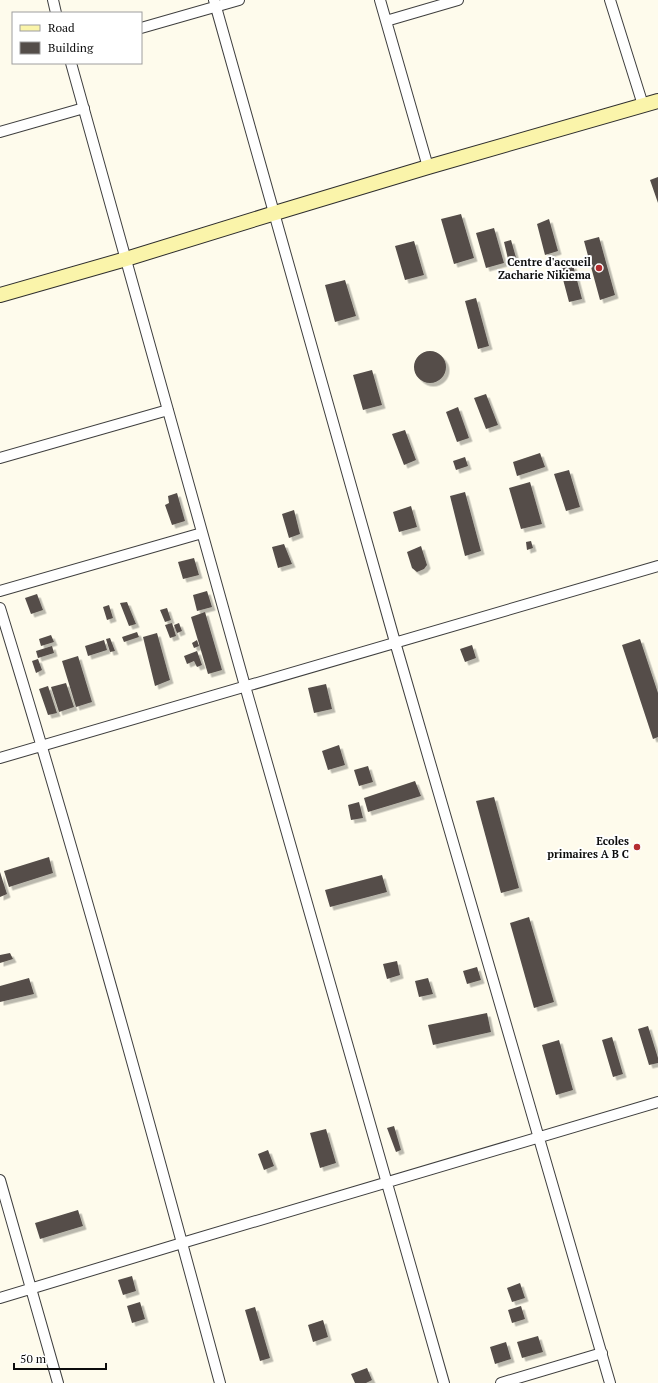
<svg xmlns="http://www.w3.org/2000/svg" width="658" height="1383" viewBox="0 0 658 1383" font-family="'PT Serif',serif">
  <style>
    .building { fill: #544d49; filter: url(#shadow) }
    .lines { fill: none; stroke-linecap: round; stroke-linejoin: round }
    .street-casing { stroke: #3f3f3f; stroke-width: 12 }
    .secondary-casing { stroke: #2e2e2e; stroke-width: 16 }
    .street { stroke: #fff; stroke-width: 10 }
    .secondary { stroke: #faf4aa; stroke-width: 14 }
    .poi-dot { fill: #b42c2f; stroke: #fff; stroke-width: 1.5 }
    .labels { text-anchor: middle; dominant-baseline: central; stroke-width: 4; stroke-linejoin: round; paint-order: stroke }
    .poi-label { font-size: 11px; font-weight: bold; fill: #0c0c0c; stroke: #fff; text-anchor: end }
  </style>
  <defs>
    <filter id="shadow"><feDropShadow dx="3.5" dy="3.5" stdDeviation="0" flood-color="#0004"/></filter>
  </defs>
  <rect width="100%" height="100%" fill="#fefbec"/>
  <path class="building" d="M658 177V203L650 180Z
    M461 214 474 258 454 264 441 219Z
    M549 219 558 251 545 255 537 224Z
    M494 228 504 263 486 268 476 233Z
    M599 237 615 295 600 300 584 241Z
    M511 240 517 261 509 263 504 242Z
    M414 241 424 275 405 280 395 246Z
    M573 265 582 299 569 302 560 268Z
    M345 280 356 316 335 322 325 285Z
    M476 298 489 346 478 349 465 301Z
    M414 367a16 16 0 1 1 32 0a16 16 0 1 1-32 0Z
    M372 370 382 405 363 410 353 375Z
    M486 394 498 425 486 429 474 398Z
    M458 407 469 438 457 442 446 412Z
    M405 430 416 460 404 465 392 434Z
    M540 453 545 467 517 476 513 462Z
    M465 457 468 466 456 470 453 461Z
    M569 470 580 507 566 511 554 474Z
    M530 482 542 524 521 529 509 488Z
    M465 492 481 551 465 556 450 496Z
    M177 493 185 521 172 525 165 505 169 503 168 496Z
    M411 506 417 527 399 532 393 512Z
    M294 510 300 534 289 538 282 514Z
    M531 541 533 548 527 550 526 542Z
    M284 544 292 564 278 568 272 547Z
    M421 546 427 565 424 569 417 572 412 568 407 552Z
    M194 558 199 575 183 579 178 562Z
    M207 591 212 607 197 611 193 595Z
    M37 594 43 610 31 614 25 598Z
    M127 602 136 624 129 626 120 603Z
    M109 605 113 618 107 620 103 607Z
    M167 608 171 620 165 622 160 610Z
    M205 612 222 670 208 674 191 617Z
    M172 623 176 636 170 638 165 625Z
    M179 623 182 631 177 633 174 625Z
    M137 632 139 637 124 642 122 637Z
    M157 633 170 680 155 686 143 637Z
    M51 635 54 642 41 646 39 639Z
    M110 638 115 651 110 652 106 639Z
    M640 639 658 693V737L653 739 622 645Z
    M104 640 107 650 88 656 85 646Z
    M197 640 199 646 194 648 192 643Z
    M472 645 476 658 465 662 460 649Z
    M52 646 54 653 38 658 36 651Z
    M197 651 202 665 197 667 194 661 187 664 184 656Z
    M78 656 92 702 76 707 62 661Z
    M38 659 42 670 36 673 32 661Z
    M66 683 74 707 59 712 51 687Z
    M326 684 332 709 314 713 308 688Z
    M48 686 57 713 48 715 39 689Z
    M339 745 345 765 328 770 322 751Z
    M368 766 373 782 359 786 354 770Z
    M415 781 421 796 368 812 364 798Z
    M494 797 519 888 501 893 476 801Z
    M359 802 363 818 351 820 348 805Z
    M49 857 53 873 9 887 4 871Z
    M0 872 7 894 0 897Z
    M382 875 387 892 330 907 325 890Z
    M529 917 554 1002 534 1008 510 923Z
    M10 953 13 959 0 963V955Z
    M397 961 400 975 387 979 383 964Z
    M477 967 481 980 467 984 463 971Z
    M29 978 34 994 0 1002V986Z
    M428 978 433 994 419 997 415 981Z
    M487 1013 491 1032 433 1045 428 1025Z
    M648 1026 658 1058V1063L649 1065 638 1029Z
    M612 1037 623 1074 613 1077 602 1040Z
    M559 1040 573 1090 556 1095 542 1045Z
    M394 1126 401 1150 396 1152 387 1128Z
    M326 1129 336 1163 320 1168 310 1133Z
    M268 1150 274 1166 264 1170 258 1154Z
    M78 1210 83 1226 40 1239 35 1223Z
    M132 1276 136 1291 123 1295 118 1280Z
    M520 1283 525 1298 512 1302 507 1288Z
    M140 1302 145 1319 132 1323 127 1306Z
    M521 1306 525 1319 512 1323 508 1310Z
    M255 1307 270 1358 260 1361 245 1310Z
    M323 1320 328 1337 313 1342 308 1325Z
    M538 1336 543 1352 522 1358 517 1342Z
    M506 1342 511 1359 495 1364 490 1347Z
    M367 1368 372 1380 366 1383H355L351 1374Z"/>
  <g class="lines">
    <g class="street-casing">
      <path id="street" d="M53 0 56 13
        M214 0 395 642 610 1383
        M380 0 428 167
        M610 0 643 105
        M386 21 458 0
        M141 28 239 0
        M71 63 245 686 444 1383
        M0 132 84 108
        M0 458 168 410
        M0 591 202 533
        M0 608C79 865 150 1124 220 1383
        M0 758 658 566
        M0 1180 58 1383
        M0 1298 182 1243 658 1102
        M501 1383 602 1353"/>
    </g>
    <g class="secondary-casing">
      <path id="secondary" d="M0 295 126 259 275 213 428 167 658 101"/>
    </g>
    <use href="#street" class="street"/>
    <use href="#secondary" class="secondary"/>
  </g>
  <g class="poi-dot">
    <circle cx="599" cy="268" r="4"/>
    <circle cx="637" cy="847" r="4"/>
  </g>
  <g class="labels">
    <g class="poi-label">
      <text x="591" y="262">Centre d'accueil<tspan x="591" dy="13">Zacharie Nikiema</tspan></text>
      <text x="629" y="841">Ecoles<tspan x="629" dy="13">primaires A B C</tspan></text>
    </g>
  </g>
  <rect x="12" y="12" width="130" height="52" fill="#ffffff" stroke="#9e9e9e"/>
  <rect x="20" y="25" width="20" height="6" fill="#faf4aa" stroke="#9e9e9e"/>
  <text x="48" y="32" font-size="12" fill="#0c0c0c">Road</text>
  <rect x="20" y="42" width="20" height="12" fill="#544d49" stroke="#9e9e9e"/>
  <text x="48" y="52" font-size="12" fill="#0c0c0c">Building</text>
  <path d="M14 1363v6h92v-6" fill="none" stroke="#0c0c0c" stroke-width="2"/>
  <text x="20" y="1363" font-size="12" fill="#0c0c0c" stroke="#ffffff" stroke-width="3" paint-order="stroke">50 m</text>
</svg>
